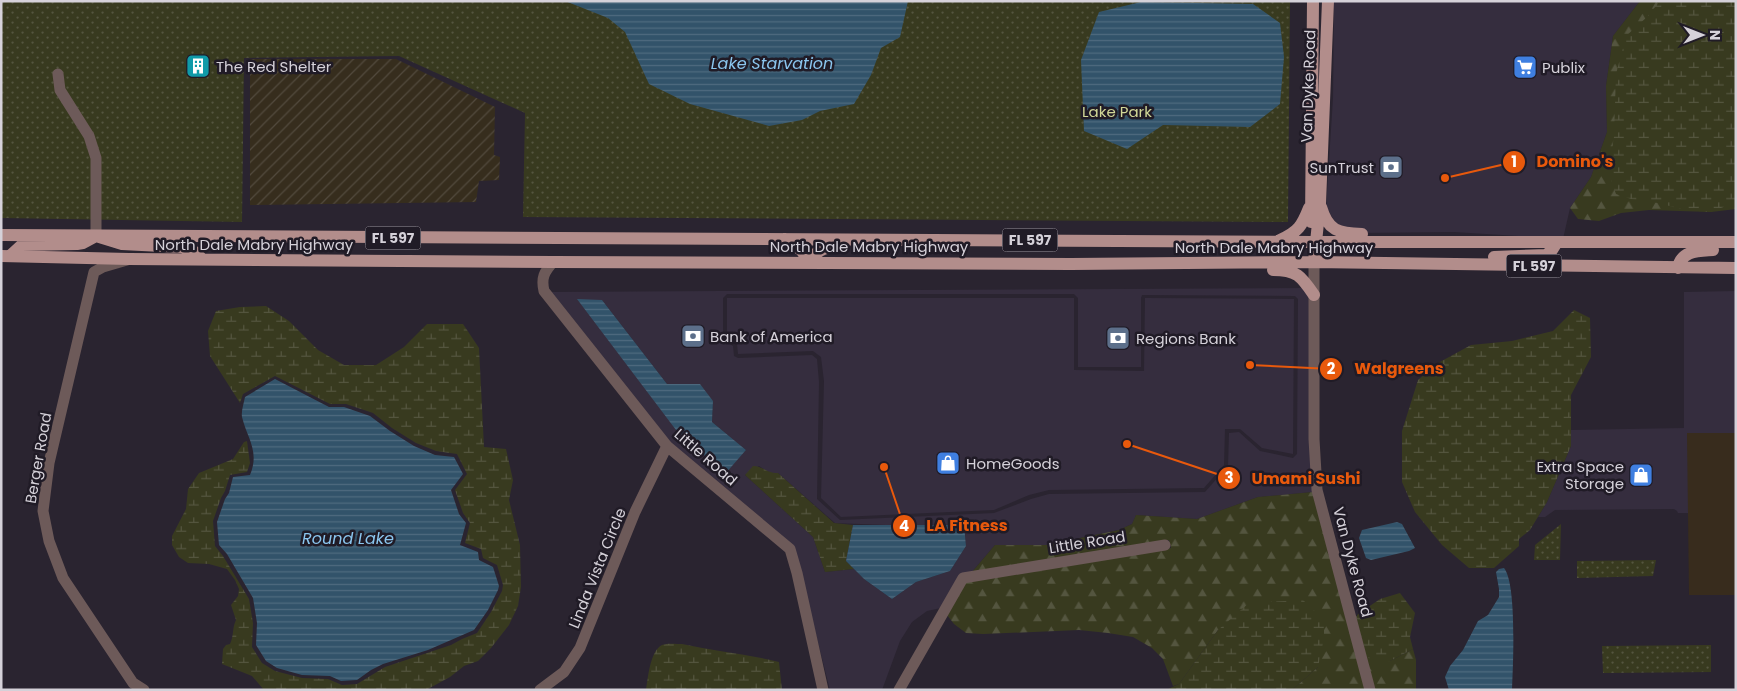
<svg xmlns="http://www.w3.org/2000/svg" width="1737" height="691" viewBox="0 0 1737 691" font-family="Poppins,sans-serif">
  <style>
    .built { fill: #352d3e; fill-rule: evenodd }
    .industrial { fill: url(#industrial-furrows) }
    .medical { fill: #382c1d }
    .forest { fill: url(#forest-firs) }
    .wetland { fill: url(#wetland-marsh) }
    .park { fill: url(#park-dots) }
    .water { fill: url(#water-rules) }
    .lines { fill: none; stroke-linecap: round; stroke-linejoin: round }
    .minor { stroke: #6d5a59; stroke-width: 11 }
    .major { stroke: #b28d8b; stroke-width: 12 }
    .labels { text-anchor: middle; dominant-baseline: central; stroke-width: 5; stroke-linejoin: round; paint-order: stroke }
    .shield { fill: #201b26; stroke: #9f9aa3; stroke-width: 1 }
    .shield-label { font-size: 14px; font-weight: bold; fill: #d5d1d9 }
    .poi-label { font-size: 15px; fill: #d5d1d9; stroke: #201b26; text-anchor: start }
    .street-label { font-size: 15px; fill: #d5d1d9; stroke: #201b26 }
    .park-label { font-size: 15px; fill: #d1d797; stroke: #201b26 }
    .water-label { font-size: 16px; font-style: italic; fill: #8bc6ef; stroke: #201b26 }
    .leader { fill: none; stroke: #e8590c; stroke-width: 2 }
    .callout-dot { fill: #e8590c; stroke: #201b26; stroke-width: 2 }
    .mark-label { font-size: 15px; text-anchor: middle; font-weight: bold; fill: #fff }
    .callout-label { font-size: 16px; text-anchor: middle; font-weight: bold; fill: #e8590c; stroke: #201b26; stroke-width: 5; stroke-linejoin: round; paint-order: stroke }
  </style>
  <defs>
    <pattern id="industrial-furrows" width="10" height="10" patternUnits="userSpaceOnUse" patternTransform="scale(1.25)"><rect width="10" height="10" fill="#362d1d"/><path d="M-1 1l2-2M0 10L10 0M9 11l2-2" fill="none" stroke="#524a3d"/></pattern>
    <pattern id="forest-firs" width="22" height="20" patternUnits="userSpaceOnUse" patternTransform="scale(1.25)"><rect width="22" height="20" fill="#383a1f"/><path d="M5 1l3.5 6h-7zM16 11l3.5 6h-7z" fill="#54553f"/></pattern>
    <pattern id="wetland-marsh" width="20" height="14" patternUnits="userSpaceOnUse" patternTransform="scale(1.25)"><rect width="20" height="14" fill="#383a1f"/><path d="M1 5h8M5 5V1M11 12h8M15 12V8" fill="none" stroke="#54553f"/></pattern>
    <pattern id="park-dots" width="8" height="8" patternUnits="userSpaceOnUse" patternTransform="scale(1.25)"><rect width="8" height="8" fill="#383a1f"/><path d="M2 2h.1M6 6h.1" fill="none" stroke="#54553f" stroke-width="1.8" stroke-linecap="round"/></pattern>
    <pattern id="water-rules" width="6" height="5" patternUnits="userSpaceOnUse" patternTransform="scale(1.25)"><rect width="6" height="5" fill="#32536a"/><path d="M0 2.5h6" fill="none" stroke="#4f6b7f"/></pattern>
  </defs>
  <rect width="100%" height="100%" fill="#2a2430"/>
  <path class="built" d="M1334 1H1640L1613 36 1606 86 1607 132 1591 177 1570 208 1563 239 1454 232 1355 233 1338 226 1326 208 1333 98Z
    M1303 288 1309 296 1313 492 1258 497 1197 519 1136 515 1132 524 1119 530 1046 545H995L941 608 927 611 912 622 900 641 882 690H830L794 548 670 442 550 292ZM727 294H1074L1078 298V367H1141V298L1142 295 1295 296 1298 299 1297 454 1293 458 1260 451 1239 432 1229 433 1228 466 1205 492 1049 494 1031 499 994 513 840 520 817 499 819 382 817 359 812 355 738 358 734 356 733 346 725 341 723 338V298ZM602 300 667 384 713 401 712 422 746 450 725 473 676 430ZM759 466 770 473H778L835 523 910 526 964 525 966 546 950 571 916 582 892 599 864 579 854 569 825 572 813 537 745 475Z
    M1736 291V433H1688V513H1678L1677 511 1674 509 1555 510 1545 517H1538L1547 502 1571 446V430L1684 428V292Z
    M727 298H1074V370L1144 371 1145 298 1294 299 1293 454 1262 448 1240 429H1225L1224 465 1204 488 1049 490 1029 495 994 510 841 517 821 498 824 381 821 357 813 351 738 354 737 344 727 338Z"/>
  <path class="industrial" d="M250 59H396L495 107 494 155 500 157 499 180 479 181 476 202 250 205Z"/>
  <path class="medical" d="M1687 433H1736V595H1689Z"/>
  <path class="forest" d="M1640 1H1736V209L1711 212 1649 210 1621 213 1599 221 1578 219 1570 208 1591 177 1607 132 1606 86 1613 36Z
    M1313 492 1365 690H1292L1318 667 1218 630 1179 684 1173 686 1163 659 1152 648 1133 637 1108 633 1079 630 983 634 966 633 954 624 947 615 966 582 1171 548 1169 540 972 572 995 545H1046L1119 530 1132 524 1136 515 1197 519 1258 497Z
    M1413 649 1416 660V690H1375L1366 656 1390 661Z"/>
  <path class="wetland" d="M1660 1H1736V202L1711 212 1685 210 1658 203 1631 199 1616 194 1609 175 1614 135 1616 74 1626 36 1647 17Z
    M266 306 289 321 318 350 344 365H376L404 347 427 324H463L479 348 484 447 506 449 513 480 509 500 520 545 521 587 518 606 509 625 491 648 478 661 464 666 450 677 426 690H264L252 676 222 664 223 649 226 645 230 644C234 636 232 628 236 620L231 605 238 596 239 589 235 580 227 569 209 564 188 563 179 557 172 545V536L186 509 188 489 199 473 233 459 244 442 247 441 250 463 247 472 230 475 225 491 221 498 213 521 215 546 223 556 249 599 253 623 252 647 262 663 275 671 302 678 328 679 342 685 357 684 385 667 451 645 462 639 477 633 491 612 502 591 503 585 497 565 483 558 481 549 465 543 470 523 463 513 455 490 467 474 457 454 436 451 416 443 392 428 373 413 346 404H330L275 376 243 394 240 403 210 356 208 331 216 311 240 307Z
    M1574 310 1590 318 1591 357 1571 395V446L1547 502 1530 530 1519 539V546L1494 568H1469L1442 545 1415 512 1402 482V431L1418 380 1438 363 1471 345 1512 341 1553 331Z
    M753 466C763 466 766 473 778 473L834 523 853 525 846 561 854 569 825 572 813 537 745 475Z
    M1400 593 1415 613 1410 637 1413 649 1390 661 1378 664 1366 656 1356 617 1358 614 1380 599Z
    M1303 600 1324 620V638L1318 667 1292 690H1166L1179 684 1218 630 1249 603Z
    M682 644C714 651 747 654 779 662L782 690H646C648 678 650 651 662 645 667 643 676 644 682 644Z"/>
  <path class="park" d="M1 1H1290L1288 222 523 217 525 113 399 56 244 58 242 222 1 218Z
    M1561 524 1560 560H1534L1535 545Z
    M1656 560 1653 576 1577 578V561Z
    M1711 645V672L1603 673 1602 646Z"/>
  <path class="water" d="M565 1H908L900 37 881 48 871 75 854 104 820 111 802 120 769 126 690 104 649 84 625 32 608 18Z
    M1141 2 1253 4 1280 23 1284 57 1280 104 1250 127 1163 125 1127 149 1084 131 1081 60 1099 12Z
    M577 299 602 300 667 384H700L713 401 712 422 746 450 725 474 676 430Z
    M275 379 329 407H344L370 416 390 431 414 446 435 455 454 457 463 474 451 490 459 514 466 523 460 545 478 552 479 560 493 567 499 586 498 590 488 610 474 630 428 650 383 664 371 670 357 680 341 681 330 676 302 675 277 668 266 661 256 645 257 623 253 598 227 554 219 545 217 522 225 499 229 493 233 477 250 475C260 451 247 438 242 417 241 411 244 403 245 397Z
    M1397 522 1402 524 1415 548 1409 551 1371 560 1366 558 1359 538 1362 530Z
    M853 525H964L966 546 950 571 916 582 892 599 864 579 846 561Z
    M1504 568C1517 584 1513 666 1512 690H1449L1445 677 1450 666 1463 650 1478 621 1488 615 1499 597V589L1496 572 1499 569Z"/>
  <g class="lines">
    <path class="minor" d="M58 74 60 90 89 136 96 158V236
      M127 260 103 267 94 272 49 463 43 511 49 541 63 578 133 683 144 690
      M553 262C544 272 541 278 544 291L667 446 790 549 797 573 823 690
      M1314 262V439L1317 490 1370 690
      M540 690 564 672 580 648 635 512 667 446
      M899 690 963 578 1165 545"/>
    <path class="major" d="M1321 207C1328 231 1338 233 1362 234
      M1311 222 1313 1
      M1 235 1312 242H1736
      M785 239 801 250 810 262
      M1280 240C1298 232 1302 226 1309 208
      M1 256 129 259 553 262 1071 264 1314 262 1736 268
      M10 256 22 245 77 244 83 243 96 236 122 244 182 247 195 252 203 260
      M1494 257 1546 255 1552 250 1557 242
      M810 262C816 249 828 246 841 247
      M1314 262 1320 203 1328 1
      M1678 268C1681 250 1699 251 1713 250
      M1273 270C1297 270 1301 276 1314 295"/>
  </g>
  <defs>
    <g id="building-square" transform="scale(1.25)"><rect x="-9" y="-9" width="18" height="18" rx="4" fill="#0f9aa8" stroke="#201b26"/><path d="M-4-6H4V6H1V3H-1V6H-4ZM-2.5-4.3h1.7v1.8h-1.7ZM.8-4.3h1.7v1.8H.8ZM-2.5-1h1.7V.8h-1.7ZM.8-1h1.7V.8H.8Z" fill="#fff"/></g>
    <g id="supermarket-square" transform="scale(1.25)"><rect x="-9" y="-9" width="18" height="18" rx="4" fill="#3f7fe0" stroke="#201b26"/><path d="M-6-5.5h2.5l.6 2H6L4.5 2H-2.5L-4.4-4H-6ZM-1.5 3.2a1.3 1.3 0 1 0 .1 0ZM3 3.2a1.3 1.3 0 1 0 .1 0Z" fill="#fff"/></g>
    <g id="bank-square" transform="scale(1.25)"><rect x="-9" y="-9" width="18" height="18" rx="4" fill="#5c6f8a" stroke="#201b26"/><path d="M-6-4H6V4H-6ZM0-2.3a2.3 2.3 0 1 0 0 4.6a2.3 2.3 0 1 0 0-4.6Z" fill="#fff"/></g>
    <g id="shop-square" transform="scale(1.25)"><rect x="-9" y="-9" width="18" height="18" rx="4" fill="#3f7fe0" stroke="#201b26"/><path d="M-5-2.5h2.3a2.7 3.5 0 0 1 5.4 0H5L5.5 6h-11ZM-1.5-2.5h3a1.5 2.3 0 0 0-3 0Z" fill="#fff"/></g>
  </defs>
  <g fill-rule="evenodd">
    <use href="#building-square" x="198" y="66"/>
    <use href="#supermarket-square" x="1525" y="67"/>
    <use href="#bank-square" x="1391" y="167"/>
    <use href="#bank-square" x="693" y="336"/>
    <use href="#bank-square" x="1118" y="338"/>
    <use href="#shop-square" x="948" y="463"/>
    <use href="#shop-square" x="1641" y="475"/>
  </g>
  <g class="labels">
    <g class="shield">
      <rect x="365.5" y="226.5" width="55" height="23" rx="4"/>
      <rect x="1002.5" y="228.5" width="55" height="23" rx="4"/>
      <rect x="1506.5" y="254.5" width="55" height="23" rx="4"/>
    </g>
    <g class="shield-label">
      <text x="393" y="238">FL 597</text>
      <text x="1030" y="240">FL 597</text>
      <text x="1534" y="266">FL 597</text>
    </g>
    <g class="poi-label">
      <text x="216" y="66">The Red Shelter</text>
      <text x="1542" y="67">Publix</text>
      <text x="1374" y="167" text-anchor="end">SunTrust</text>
      <text x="710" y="336">Bank of America</text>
      <text x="1136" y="338">Regions Bank</text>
      <text x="966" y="463">HomeGoods</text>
      <text x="1624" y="466" text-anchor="end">Extra Space<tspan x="1624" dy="17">Storage</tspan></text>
    </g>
    <g class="street-label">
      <text transform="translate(1308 86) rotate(-88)">Van Dyke Road</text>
      <text x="254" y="244">North Dale Mabry Highway</text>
      <text x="869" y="246">North Dale Mabry Highway</text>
      <text x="1274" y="247">North Dale Mabry Highway</text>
      <text transform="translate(706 457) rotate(41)">Little Road</text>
      <text transform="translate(38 458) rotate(-80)">Berger Road</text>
      <text transform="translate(1087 542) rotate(-9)">Little Road</text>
      <text transform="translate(1353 562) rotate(75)">Van Dyke Road</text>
      <text transform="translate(597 568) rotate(-68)">Linda Vista Circle</text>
    </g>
    <g class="park-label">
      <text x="1117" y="111">Lake Park</text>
    </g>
    <g class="water-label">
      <text x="772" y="63">Lake Starvation</text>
      <text x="348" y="538">Round Lake</text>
    </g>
  </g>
  <path class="leader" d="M1445 178L1514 162M1250 365L1331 369M1127 444L1229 478M884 467L904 526"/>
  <g class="callout-dot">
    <circle cx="1445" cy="178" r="5"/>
    <circle cx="1250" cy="365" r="5"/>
    <circle cx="1127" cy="444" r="5"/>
    <circle cx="884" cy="467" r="5"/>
    <circle cx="1514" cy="162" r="12"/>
    <circle cx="1331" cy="369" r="12"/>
    <circle cx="1229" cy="478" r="12"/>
    <circle cx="904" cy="526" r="12"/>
  </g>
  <g class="mark-label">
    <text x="1514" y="167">1</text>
    <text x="1331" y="374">2</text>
    <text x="1229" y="483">3</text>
    <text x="904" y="531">4</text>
  </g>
  <g class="callout-label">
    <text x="1575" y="167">Domino's</text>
    <text x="1399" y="374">Walgreens</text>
    <text x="1306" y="484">Umami Sushi</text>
    <text x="967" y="531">LA Fitness</text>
  </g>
  <rect width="1737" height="691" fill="none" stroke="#d5d1d9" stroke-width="5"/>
  <g transform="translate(1702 35) rotate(90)" stroke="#201b26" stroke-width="4" paint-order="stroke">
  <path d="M0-4L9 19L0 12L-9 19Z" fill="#d5d1d9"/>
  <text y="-8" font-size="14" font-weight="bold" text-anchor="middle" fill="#d5d1d9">N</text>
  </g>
</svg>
